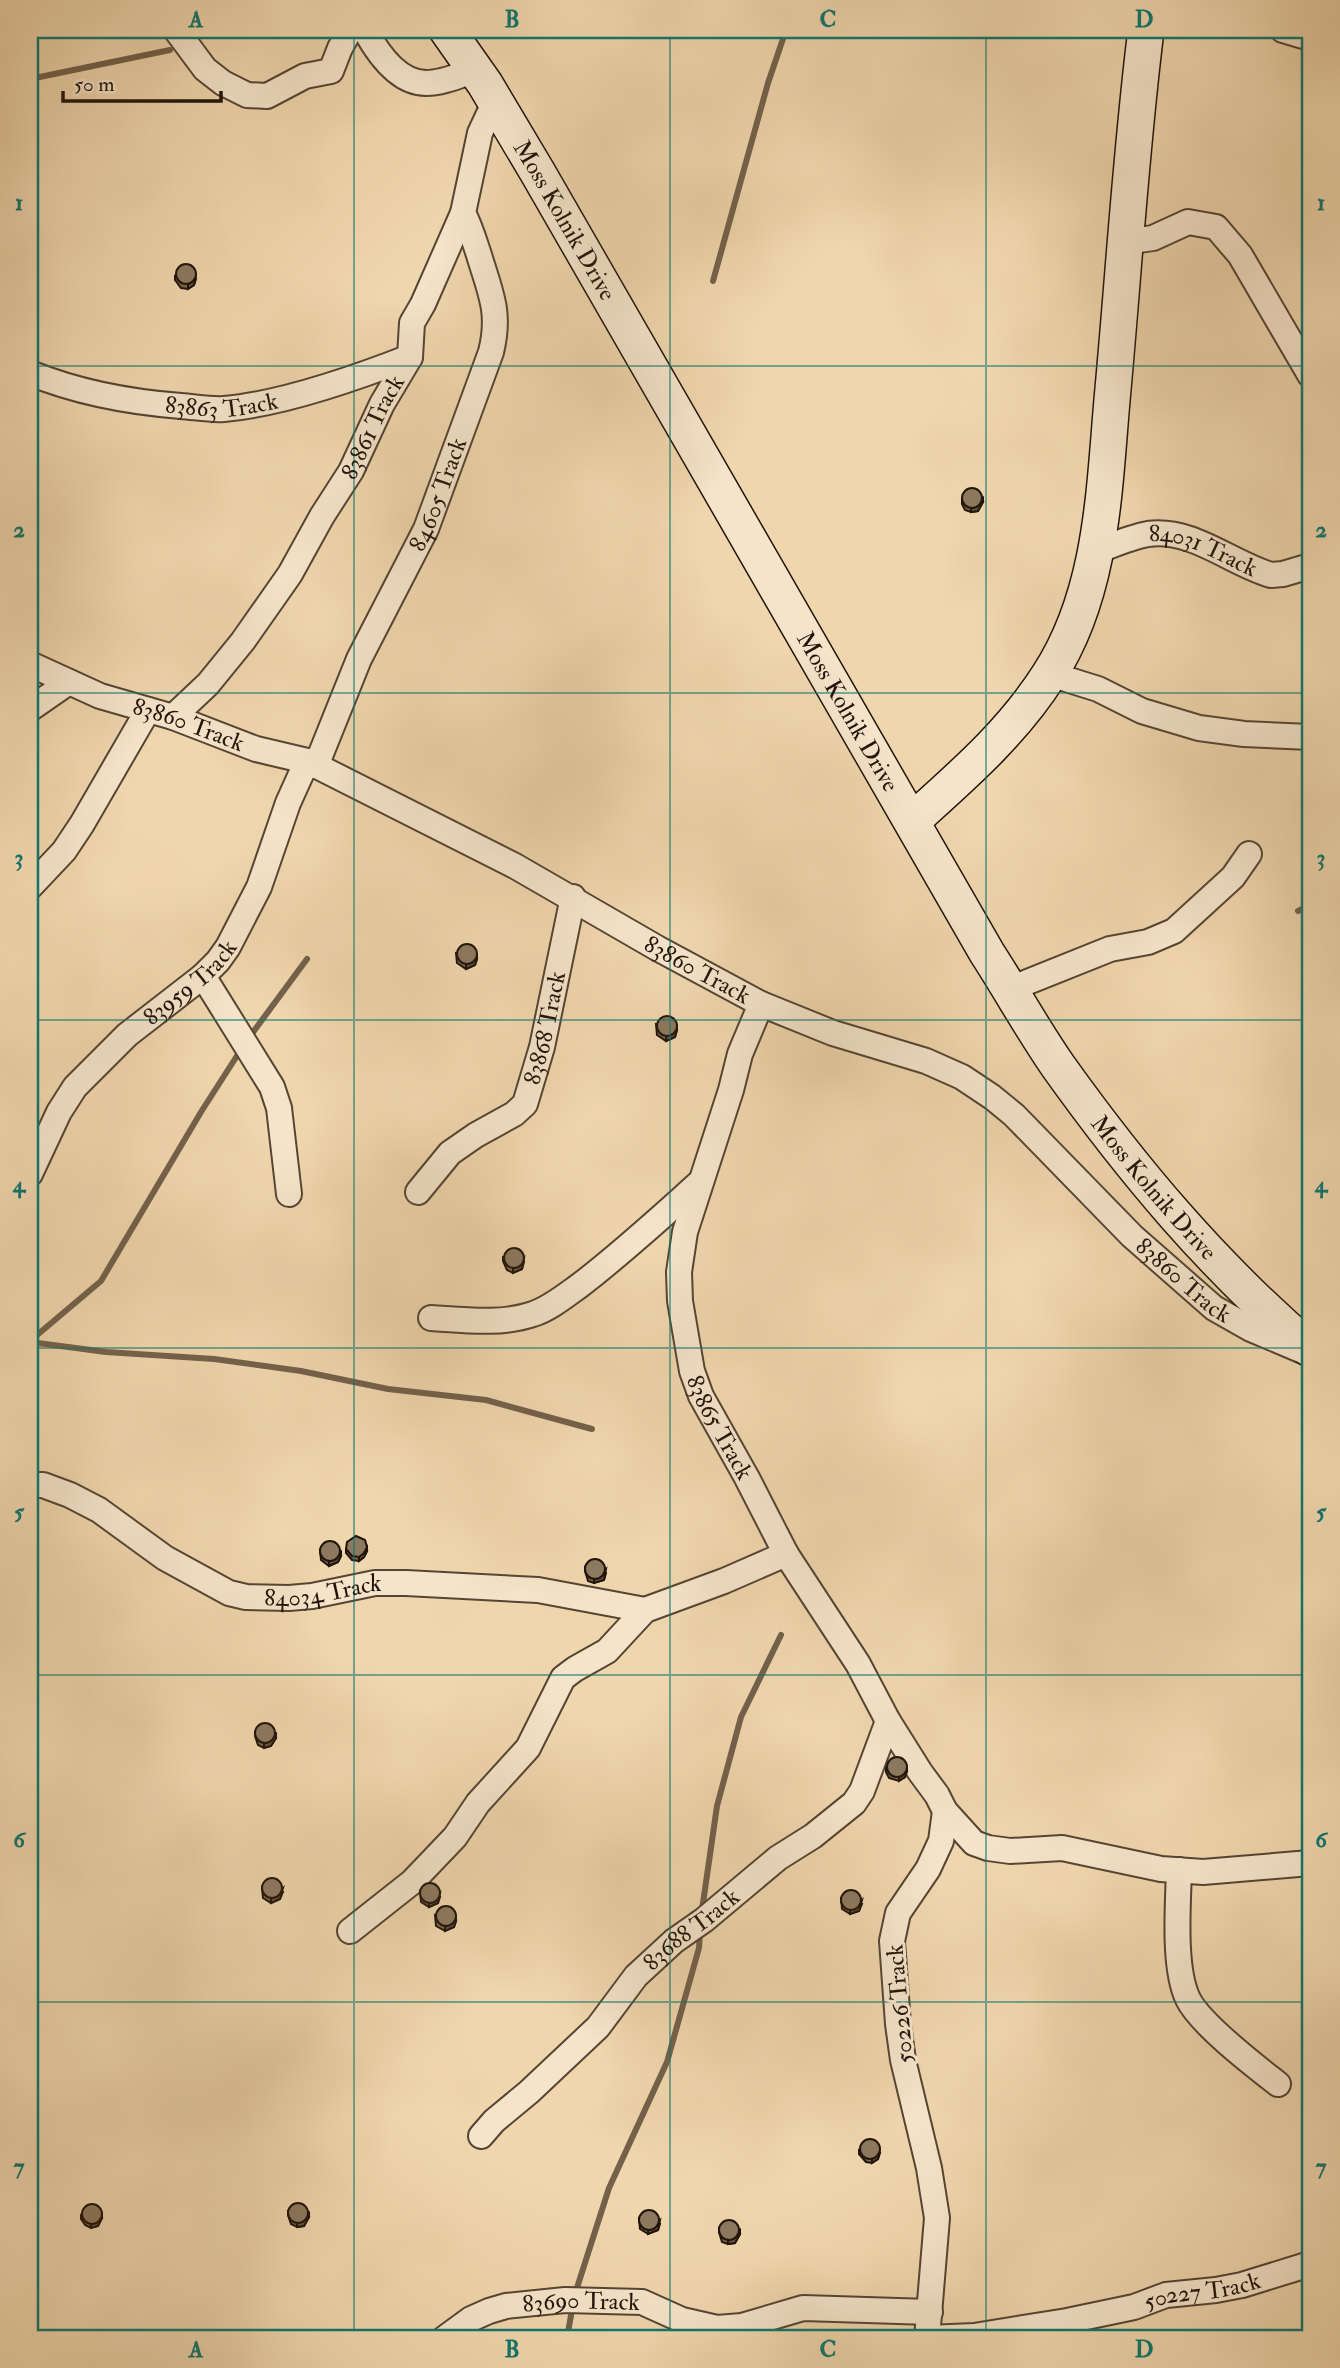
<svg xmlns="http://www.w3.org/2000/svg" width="1340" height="2368" viewBox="0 0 1340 2368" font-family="'IM FELL Double Pica',serif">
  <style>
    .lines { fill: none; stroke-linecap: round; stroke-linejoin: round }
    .stream { stroke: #73614b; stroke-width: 6 }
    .street-casing { stroke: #554534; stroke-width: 28 }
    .secondary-casing { stroke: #21150b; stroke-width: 38 }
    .street { stroke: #f5e4ca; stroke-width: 24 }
    .secondary { stroke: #f5e4ca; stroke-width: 35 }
    .wall { fill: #796852; stroke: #21150b; stroke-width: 2 }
    .shaded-wall { fill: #635542; stroke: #21150b; stroke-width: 2 }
    .building { fill: #8d795f; stroke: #21150b; stroke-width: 2 }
    .grid { fill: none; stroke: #0f766e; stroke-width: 2; stroke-opacity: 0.55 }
    .labels { text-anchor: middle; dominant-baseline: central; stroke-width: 6; stroke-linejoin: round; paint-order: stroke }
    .street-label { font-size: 24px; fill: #21150b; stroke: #f5e4ca }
    .neatline { fill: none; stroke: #0f766e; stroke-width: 2.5 }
    .grid-label { font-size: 23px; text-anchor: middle; font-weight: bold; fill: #0f766e }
  </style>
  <rect width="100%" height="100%" fill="#f0d6ad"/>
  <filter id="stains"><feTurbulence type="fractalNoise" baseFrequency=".00286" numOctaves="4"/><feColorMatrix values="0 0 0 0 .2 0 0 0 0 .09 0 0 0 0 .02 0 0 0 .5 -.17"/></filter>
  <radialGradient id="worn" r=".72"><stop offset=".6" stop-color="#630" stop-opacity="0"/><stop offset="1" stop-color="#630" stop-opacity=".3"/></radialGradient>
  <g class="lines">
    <path class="stream" d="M30 79 170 50
      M713 281 768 83 786 30
      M1298 911 1310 905
      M248 1039 307 959
      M30 1341 101 1281 201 1112 242 1048
      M30 1342 106 1352 214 1359 301 1371 388 1389 486 1400 592 1429
      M702 1910 717 1806 741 1717 781 1635
      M575 2294 609 2188 667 2062 699 1948 700 1932
      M567 2338 573 2304"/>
    <g class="street-casing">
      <g id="street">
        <path d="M176 30 205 69 223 83 247 95 267 96 305 76 331 71 340 48 350 30"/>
        <path d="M365 30C377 52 398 83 426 83 443 83 460 75 476 70"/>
        <path d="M1283 30 1310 38"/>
        <path d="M1125 242 1153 238 1188 222 1216 227 1240 255 1310 375"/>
        <path id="s1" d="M30 373C79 393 129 402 181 406 195 407 210 410 224 409 283 404 356 378 410 357"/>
        <path id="s2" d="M1097 551C1113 545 1131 537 1148 534 1193 528 1230 563 1271 575L1283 574 1310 566"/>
        <path id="s3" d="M30 664 100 696 173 717 256 749 307 761 515 866 657 948 761 1004 833 1033 926 1061 962 1077 992 1097 1014 1115 1132 1236 1214 1308 1251 1329 1303 1351"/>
        <path d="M1050 674 1098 689 1142 711 1199 728 1244 734 1310 737"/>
        <path d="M30 709 69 682"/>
        <path id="s4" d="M173 717 208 684 243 641 290 574 322 516 351 471 382 404 410 357 412 323 423 304 463 213 480 133 495 101"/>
        <path id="s5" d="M316 766 359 659 426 529 491 352C501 312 490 292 479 255 474 240 470 226 463 213"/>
        <path d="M30 887 64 851 82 824 148 710"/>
        <path d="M203 976 272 1087 279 1108 289 1194"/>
        <path d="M1010 989 1110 949 1148 942 1174 931 1233 877 1249 854"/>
        <path id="s6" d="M761 1004 740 1054 731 1090 685 1232 679 1272 680 1301 692 1371 701 1396 747 1478 786 1554 858 1664 888 1721 920 1772 937 1795 945 1811 974 1843 988 1848 1010 1851 1062 1848 1161 1869 1203 1872 1310 1863"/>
        <path id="s7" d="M30 1174 59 1112 75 1087 127 1035 203 976 218 961 228 947 259 887 288 803 307 761"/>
        <path id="s8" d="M418 1192 450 1153 476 1135 514 1114 525 1104 542 1047 573 897"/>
        <path d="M431 1318C464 1320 501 1325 533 1314 549 1309 565 1296 579 1286 621 1254 659 1219 698 1184"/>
        <path id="s9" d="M30 1485H43L70 1495 99 1510 165 1558 229 1593 246 1597 289 1598 312 1596 375 1583H406L538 1590 645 1610"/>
        <path d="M1179 1870C1178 1905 1173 1968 1188 1999 1200 2024 1255 2066 1278 2084"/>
        <path d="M350 1931 412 1882 455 1837 478 1803 528 1748 563 1678 575 1669 607 1651 645 1610 724 1581 786 1554"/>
        <path id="s10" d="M481 2136 494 2121 529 2092 598 2027 636 1976 674 1941 704 1920 778 1858 813 1836 854 1803 862 1791 888 1721"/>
        <path id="s11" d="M445 2338 471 2319 489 2311 506 2306 565 2300 642 2302 682 2320 717 2328 742 2326 803 2308 930 2312"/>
        <path d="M927 2338 937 2218 929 2168 903 2060 898 2024 892 1941 898 1913 928 1869 941 1841 945 1811"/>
        <path id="s12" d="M927 2338 974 2336 1067 2321 1134 2307 1166 2295 1216 2290 1242 2285 1310 2264"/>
      </g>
    </g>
    <g class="secondary-casing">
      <g id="secondary">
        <path id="s13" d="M447 30 485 84 538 173 987 953C1011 990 1033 1030 1058 1066 1133 1171 1212 1265 1310 1349"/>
        <path d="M912 821C962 776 1012 733 1049 675 1104 590 1104 485 1113 389 1124 269 1131 149 1146 30"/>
      </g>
    </g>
    <use href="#street" class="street"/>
    <use href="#secondary" class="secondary"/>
  </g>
  <path class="wall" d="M175 276 196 279 194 285 188 289 181 288 175 280Z
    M962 500 983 502 978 511 971 512 965 510 962 504Z
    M456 953 477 959 475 965 466 969 457 963Z
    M656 1024 677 1030 675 1037 666 1041 657 1035Z
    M503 1257 524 1262 522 1269 513 1273 507 1270 503 1261Z
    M346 1549 367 1551 364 1557 359 1561 352 1560 346 1553Z
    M320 1550 341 1556 338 1562 329 1566 321 1560Z
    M585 1567 606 1573 604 1580 594 1583 588 1581 585 1571Z
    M255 1732 276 1738 271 1746 264 1748 258 1745 255 1736Z
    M886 1768 907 1771 905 1777 899 1781 889 1778 886 1772Z
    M262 1887 283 1892 280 1899 271 1903 263 1898Z
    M420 1891 440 1897 438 1903 429 1907 421 1902Z
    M841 1898 862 1904 859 1911 850 1914 842 1909Z
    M435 1915 456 1921 454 1927 445 1931 436 1926Z
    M859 2150 880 2153 878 2159 872 2163 866 2162 859 2154Z
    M288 2211 309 2217 304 2226 297 2227 291 2224 288 2215Z
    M81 2215 102 2218 98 2226 91 2228 85 2225 81 2219Z
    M639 2218 660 2224 658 2230 648 2234 640 2229Z
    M719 2228 740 2234 735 2243 728 2244 722 2242 719 2232Z"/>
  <path class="shaded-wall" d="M196 275 194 285 188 289V285Z
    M983 498V502L978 511 971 512V509Z
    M477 955V959L475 965 466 969V965Z
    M677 1026V1030L675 1037 666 1041V1037Z
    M524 1258 522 1269 513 1273V1269Z
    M367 1547V1551L364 1557 359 1561V1557Z
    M341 1552V1556L338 1562 329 1566V1562Z
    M606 1569 604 1580 594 1583V1580Z
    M276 1734V1738L271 1746 264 1748V1744Z
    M907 1767V1771L905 1777 899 1781V1777Z
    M283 1888 280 1899 271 1903V1899Z
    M440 1893 438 1903 429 1907V1903Z
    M862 1900 859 1911 850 1914V1911Z
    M456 1917V1921L454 1927 445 1931V1927Z
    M880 2149 878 2159 872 2163V2159Z
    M309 2213V2217L304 2226 297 2227V2223Z
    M102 2214V2218L98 2226 91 2228V2224Z
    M660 2220 658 2230 648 2234V2230Z
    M740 2230V2234L735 2243 728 2244V2241Z"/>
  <path class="building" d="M176 274a10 10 0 1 1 20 0a10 10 0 1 1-20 0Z
    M962 498a10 10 0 1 1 20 0a10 10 0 1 1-20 0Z
    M457 954a10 10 0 1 1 20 0a10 10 0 1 1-20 0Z
    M657 1026a10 10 0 1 1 20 0a10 10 0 1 1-20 0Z
    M504 1258a10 10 0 1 1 20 0a10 10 0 1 1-20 0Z
    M356 1536 365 1540 367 1547 364 1553 359 1557 352 1556 346 1549 347 1542Z
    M320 1551a10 10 0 1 1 20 0a10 10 0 1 1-20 0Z
    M585 1569a10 10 0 1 1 20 0a10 10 0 1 1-20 0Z
    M255 1733a10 10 0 1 1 20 0a10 10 0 1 1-20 0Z
    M887 1767a10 10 0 1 1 20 0a10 10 0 1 1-20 0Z
    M262 1888a10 10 0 1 1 20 0a10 10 0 1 1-20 0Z
    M420 1893a10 10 0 1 1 20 0a10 10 0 1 1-20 0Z
    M841 1900a10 10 0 1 1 20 0a10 10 0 1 1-20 0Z
    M436 1916a10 10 0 1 1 20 0a10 10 0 1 1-20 0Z
    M860 2149a10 10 0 1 1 20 0a10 10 0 1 1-20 0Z
    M288 2213a10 10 0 1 1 20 0a10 10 0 1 1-20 0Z
    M82 2214a10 10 0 1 1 20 0a10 10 0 1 1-20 0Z
    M639 2220a10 10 0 1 1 20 0a10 10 0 1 1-20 0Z
    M719 2230a10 10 0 1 1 20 0a10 10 0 1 1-20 0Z
    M45 2335 51 2336 52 2338H38Z"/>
  <path class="grid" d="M354 30V2338M670 30V2338M986 30V2338M30 366H1310M30 693H1310M30 1020H1310M30 1348H1310M30 1675H1310M30 2002H1310"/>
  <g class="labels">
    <g class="street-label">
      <text stroke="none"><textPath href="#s13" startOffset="224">Moss Kolnik Drive</textPath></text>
      <text stroke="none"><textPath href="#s1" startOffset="196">83863 Track</textPath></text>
      <text stroke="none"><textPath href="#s4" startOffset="354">83861 Track</textPath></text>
      <text stroke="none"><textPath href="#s5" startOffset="298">84605 Track</textPath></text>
      <text stroke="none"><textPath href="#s2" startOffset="112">84031 Track</textPath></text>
      <text stroke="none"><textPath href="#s13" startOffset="791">Moss Kolnik Drive</textPath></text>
      <text stroke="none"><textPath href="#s3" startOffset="170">83860 Track</textPath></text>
      <text stroke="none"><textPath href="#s3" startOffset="737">83860 Track</textPath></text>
      <text stroke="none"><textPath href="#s7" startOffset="254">83959 Track</textPath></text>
      <text stroke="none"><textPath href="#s8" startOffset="219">83868 Track</textPath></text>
      <text stroke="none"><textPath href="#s13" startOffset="1358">Moss Kolnik Drive</textPath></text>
      <text stroke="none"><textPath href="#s3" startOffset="1325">83860 Track</textPath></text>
      <text stroke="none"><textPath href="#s6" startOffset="444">83865 Track</textPath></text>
      <text stroke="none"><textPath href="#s9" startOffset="324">84034 Track</textPath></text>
      <text stroke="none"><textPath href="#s10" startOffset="296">83688 Track</textPath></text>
      <text transform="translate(900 2004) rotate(-95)">50226 Track</text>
      <text stroke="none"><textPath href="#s12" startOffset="280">50227 Track</textPath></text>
      <text stroke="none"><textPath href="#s11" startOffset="145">83690 Track</textPath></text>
    </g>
  </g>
  <rect width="1340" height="2368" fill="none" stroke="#f0d6ad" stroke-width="77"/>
  <path d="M63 91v10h158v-10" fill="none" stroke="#21150b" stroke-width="3.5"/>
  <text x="74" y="91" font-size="21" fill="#21150b" stroke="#f5e4ca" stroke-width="5" paint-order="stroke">50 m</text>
  <rect x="38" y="38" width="1264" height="2292" class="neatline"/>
  <g class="grid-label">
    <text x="196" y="27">A</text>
    <text x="512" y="27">B</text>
    <text x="828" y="27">C</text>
    <text x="1144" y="27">D</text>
    <text x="19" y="210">1</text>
    <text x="1321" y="210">1</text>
    <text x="19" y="537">2</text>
    <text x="1321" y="537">2</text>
    <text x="19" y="865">3</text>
    <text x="1321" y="865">3</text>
    <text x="19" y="1192">4</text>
    <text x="1321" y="1192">4</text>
    <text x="19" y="1519">5</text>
    <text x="1321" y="1519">5</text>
    <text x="19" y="1847">6</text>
    <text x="1321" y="1847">6</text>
    <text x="19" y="2174">7</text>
    <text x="1321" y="2174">7</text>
    <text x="196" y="2357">A</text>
    <text x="512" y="2357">B</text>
    <text x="828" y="2357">C</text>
    <text x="1144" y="2357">D</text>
  </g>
  <rect width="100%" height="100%" filter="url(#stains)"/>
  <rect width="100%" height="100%" fill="url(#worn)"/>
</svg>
